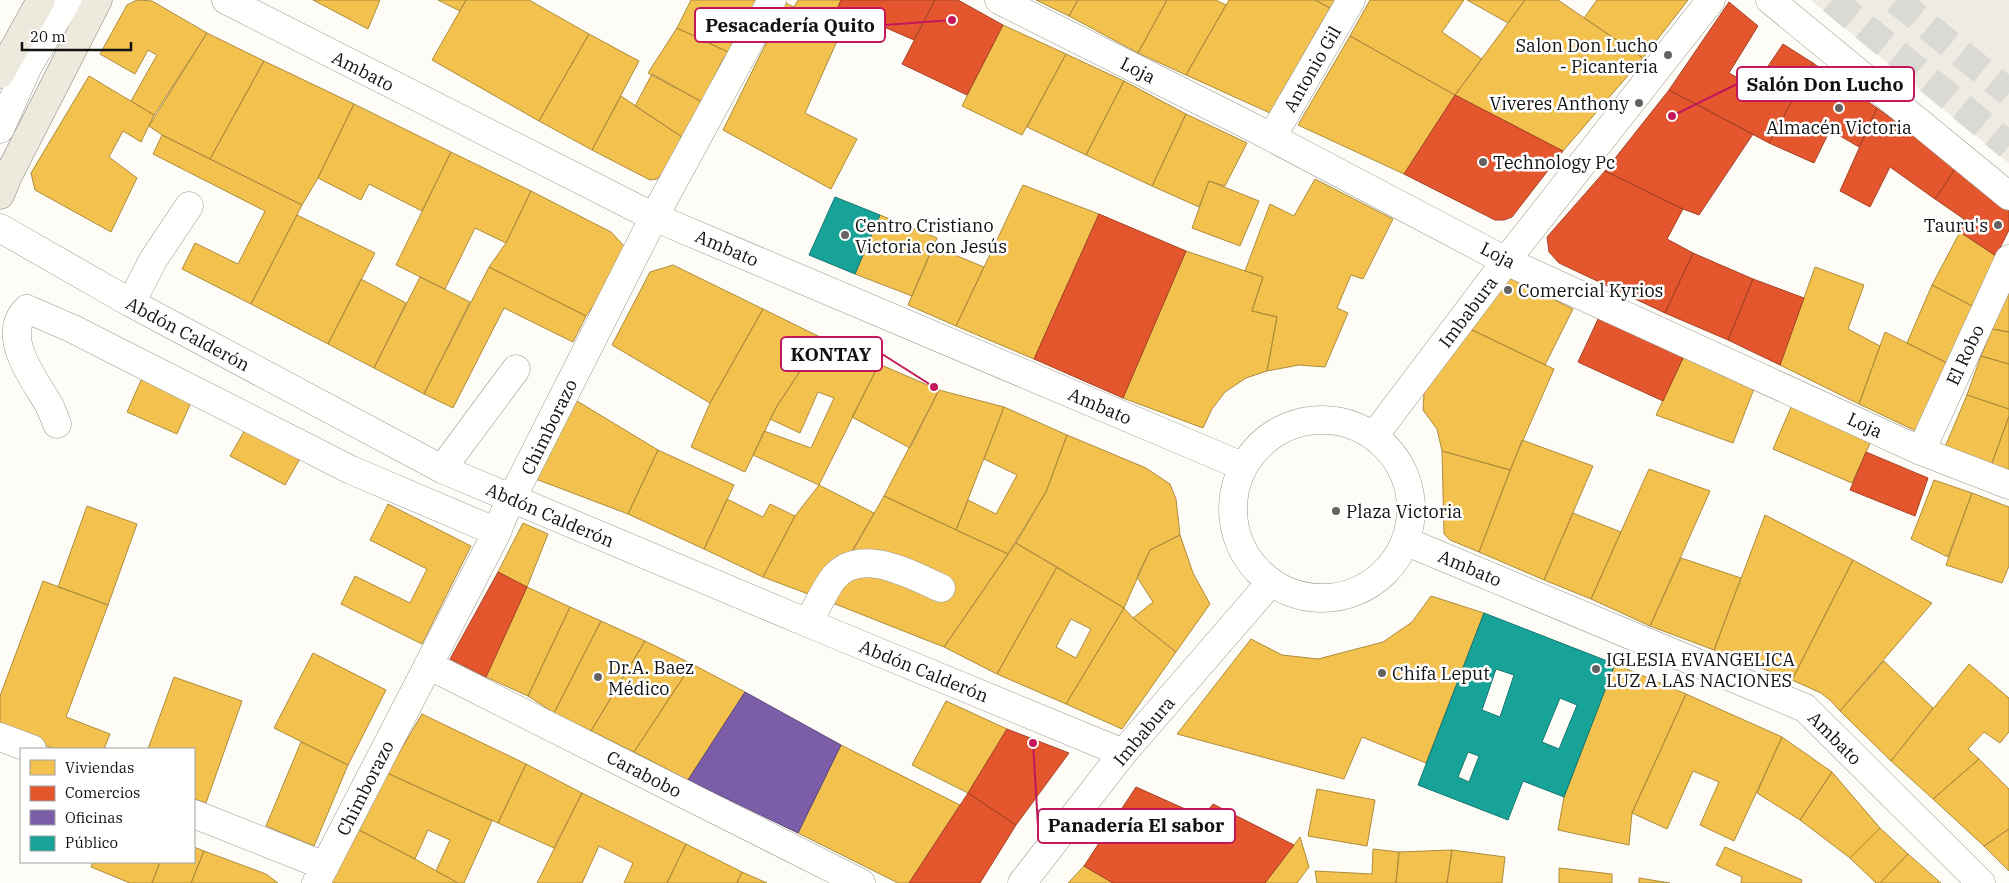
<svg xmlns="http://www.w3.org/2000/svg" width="2009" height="883" viewBox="0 0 2009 883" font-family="'IBM Plex Serif',serif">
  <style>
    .plaza { fill: #edebe2 }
    .homes { fill: #f2c14e; stroke: #ae8c3c; fill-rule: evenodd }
    .shops { fill: #e4572e; stroke: #a54225 }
    .offices { fill: #7b5ea7; stroke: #5b477a }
    .public { fill: #17a398; stroke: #157770; fill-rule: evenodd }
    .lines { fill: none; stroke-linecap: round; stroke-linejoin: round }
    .major-tunnel { stroke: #dad9d4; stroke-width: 28; stroke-dasharray: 28 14; stroke-linecap: butt }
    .minor-casing { stroke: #979795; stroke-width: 29 }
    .major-casing { stroke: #858482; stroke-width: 29 }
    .minor { stroke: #fffffe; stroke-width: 28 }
    .major { stroke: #ede9dc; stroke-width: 28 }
    .poi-dot { fill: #646362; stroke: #fff; stroke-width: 2 }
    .labels { text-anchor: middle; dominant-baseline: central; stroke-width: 5; stroke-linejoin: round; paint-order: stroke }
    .poi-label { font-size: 18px; fill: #111; stroke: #fff; text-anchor: start }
    .street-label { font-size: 18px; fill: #111; stroke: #fff }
    .leader { fill: none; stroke: #c2185b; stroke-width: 2 }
    .callout-dot { fill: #c2185b; stroke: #fff; stroke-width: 2 }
    .callout { fill: #fff; stroke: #c2185b; stroke-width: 2 }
    .callout-label { font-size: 19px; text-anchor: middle; font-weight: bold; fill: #111 }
  </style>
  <rect width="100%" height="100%" fill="#fdfcf7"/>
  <path class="plaza" d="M1811 0H2009V163L1851 33Z"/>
  <path class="homes" d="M137 0 152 1 207 33 154 115 131 101 157 55 148 50 135 74 100 54 127 5Z
    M313 0H380L368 29Z
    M438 0H466L460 11Z
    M466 0H529L589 34 539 121 432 60Z
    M691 0H758L732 54 677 28Z
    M798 0H841L838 7 849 11 841 32 794 7Z
    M1036 0H1078L1069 16Z
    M1078 0H1167L1138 53 1069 16Z
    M1167 0H1216L1226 5 1186 75 1138 53Z
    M1229 0H1315L1330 8 1270 113 1186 75Z
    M1315 0H1335L1330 8Z
    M1370 0H1464L1442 32 1482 59 1455 95 1350 36Z
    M1467 0H1525L1508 23Z
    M1525 0H1558L1643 58 1563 151 1455 95Z
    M1597 0H1688L1643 58 1584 18Z
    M786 3 841 32 805 113 857 139 831 189 723 130Z
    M1003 25 1066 54 1022 135 962 106Z
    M677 28 732 54 724 57 702 102 648 73Z
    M207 33 264 61 210 159 162 135 149 126Z
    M589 34 639 61 592 150 539 121Z
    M1350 36 1455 95 1404 174 1298 125Z
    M1066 54 1124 81 1086 155 1027 127Z
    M264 61 354 104 318 178 302 205 210 159Z
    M652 74 702 102 682 137 635 106Z
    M89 76 154 115 141 142 123 131 109 157 137 178 111 232 35 190 31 173Z
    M1124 81 1186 114 1152 186 1086 155Z
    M621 96 682 137 662 174 657 179 650 180 592 150Z
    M354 104 451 152 422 211 369 184 361 200 318 178Z
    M1186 114 1247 143 1225 186 1209 181 1199 207 1152 186Z
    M162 135 302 205 251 304 182 269 195 243 238 264 265 211 153 154Z
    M451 152 531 191 506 243 475 228 445 289 396 265Z
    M1315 179 1393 219 1363 279 1351 275 1337 308 1348 313 1325 367 1299 365 1267 371 1277 317 1252 311 1263 277 1245 271 1270 204 1294 216Z
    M1209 181 1259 201 1240 246 1192 228Z
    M1023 185 1099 214 1034 359 956 326Z
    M531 191 611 232 625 247 623 265 586 316 489 267 506 243Z
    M297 215 375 253 328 344 251 304Z
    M880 215 937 238 912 296 855 274Z
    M1960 232 1996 256 1974 307 1932 285Z
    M933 246 984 267 956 326 908 305Z
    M1186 251 1263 277 1252 311 1277 317 1267 371 1246 378 1225 392 1212 409 1203 428 1123 398Z
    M673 265 763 309 710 403 612 345 650 272Z
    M489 267 586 316 573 342 504 308 453 408 424 394Z
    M1815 267 1864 285 1848 329 1880 346 1859 404 1780 365Z
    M1504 275 1573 309 1545 365 1468 328Z
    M420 277 470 302 424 394 374 368Z
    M361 279 406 303 374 368 328 344Z
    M1932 285 1974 307 1951 365 1907 343Z
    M2007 289 2009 290V332L1992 329Z
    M763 309 822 338 777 406 745 472 691 447 710 403Z
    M1468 328 1554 369 1510 470 1442 451 1437 429 1423 410 1424 393Z
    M1992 329 2009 332V364L1981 356Z
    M1885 332 1951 365 1920 433 1859 404Z
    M822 338 879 364 819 485 753 455 764 431 811 448 834 398 818 392 800 433 770 419 777 406Z
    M1684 356 1755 386 1733 443 1656 415Z
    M1981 356 2009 364V409L1967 395Z
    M879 364 939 390 910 448 852 417Z
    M142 378 192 400 177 434 127 412Z
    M939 390 1004 407 956 530 884 496Z
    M1967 395 2009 409V416L1991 466 1945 447Z
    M577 401 658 450 628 514 533 478Z
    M1792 405 1872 439 1852 483 1773 449Z
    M1004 407 1067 435 1046 492 1008 554 956 530 968 500 996 514 1017 475 984 459Z
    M2009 416V471L1991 466Z
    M246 428 301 457 285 485 230 456Z
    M1067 435 1146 468 1170 484 1176 499 1180 535 1150 550 1124 608 1016 543 1046 492Z
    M1522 440 1593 466 1544 580 1479 552Z
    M658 450 734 485 704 549 628 514Z
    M1442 451 1510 470 1479 552 1450 540 1444 534Z
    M1649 469 1710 491 1650 626 1591 599Z
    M1934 480 1972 493 1948 557 1911 539Z
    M819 485 874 513 824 600 763 577 795 516Z
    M1972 493 2009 507V566L2002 583 1946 565Z
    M884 496 1008 554 944 647 825 600Z
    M727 499 763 517 770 504 795 516 763 577 704 549Z
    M388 504 471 546 422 644 341 604 355 576 410 603 427 569 370 540Z
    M87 506 137 524 108 605 58 587Z
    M1573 513 1621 532 1591 599 1544 580Z
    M1765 515 1853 560 1792 680 1714 650Z
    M523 523 548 534 527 587 498 572Z
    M1180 535 1193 573 1210 604 1176 652 1133 618 1153 602 1137 577 1150 550Z
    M1016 543 1057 567 997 674 944 647Z
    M1681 558 1741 578 1714 650 1650 626Z
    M1853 560 1932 603 1840 711 1831 701 1821 693 1792 680Z
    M1057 567 1124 608 1066 704 997 674ZM1071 619 1091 629 1076 658 1056 647Z
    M43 581 108 605 66 717 110 734 104 749H55L0 729V696Z
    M527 587 570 607 528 696 486 677Z
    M1431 596 1484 613 1426 763 1362 737 1344 779 1177 734 1251 639 1282 655 1318 659 1383 642 1412 622Z
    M570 607 601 621 554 713 528 696Z
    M1124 608 1133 618 1176 652 1122 729 1066 704Z
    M601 621 645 641 591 731 554 713Z
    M645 641 692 664 634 752 591 731Z
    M313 653 386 690 348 765 274 728Z
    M1884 661 1933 708 1891 761 1840 711Z
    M692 664 745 692 688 780 634 752Z
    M1615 664 1686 694 1632 813 1629 845 1558 830 1564 797Z
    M1969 664 2009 698V732L2000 743 1984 732 1968 749 1979 759 1933 799 1891 761Z
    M174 677 242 701 206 803 194 799V749H148Z
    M1686 694 1782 737 1734 841 1700 825 1719 782 1693 771 1667 829 1632 813Z
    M946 701 1007 729 968 793 912 765Z
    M422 714 526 764 498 823 387 773Z
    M1782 737 1832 772 1800 820 1757 793Z
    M301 742 348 765 314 846 266 826Z
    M841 745 960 805 909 883H898L798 833Z
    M1979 759 2009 789V829L1984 846 1933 799Z
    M526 764 582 793 554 848 498 823Z
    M1832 772 1880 828 1850 858 1800 820Z
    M387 773 492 821 464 883H458L436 871 450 840 428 830 415 859 359 830Z
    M1317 789 1375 800 1367 846 1308 836Z
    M582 793 686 844 667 883H624L633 863 599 846 582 883H537Z
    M1880 828 1908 854 1880 883H1876L1850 858Z
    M2009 829V871L1984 846Z
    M359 830 415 859 458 883H330Z
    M1300 837 1309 867 1297 883H1265Z
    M686 844 742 872 737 883H667Z
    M194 847 204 851 191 883H152L160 862H194Z
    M1725 847 1802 880 1801 883H1741L1742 877 1716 865Z
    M1373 849 1399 852 1396 883H1317L1315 871 1372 874Z
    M1452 850 1447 883H1396L1399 852Z
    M1452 850 1505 857 1502 883H1447Z
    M204 851 266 874 278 883H191Z
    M1908 854 1941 883H1880Z
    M93 862H160L152 883H130L91 867Z
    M1084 866 1113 883H1068Z
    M1559 868 1612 874V883H1559Z
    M742 872 767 883H737Z
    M1639 878 1670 883H1639Z"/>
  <path class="shops" d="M841 0H935L914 40 838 7Z
    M935 0H958L1003 25 967 95 902 64Z
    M1729 2 1758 26 1729 73 1754 87 1783 44 1813 63 1769 143 1669 90Z
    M1813 63 1877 108 1859 147 1830 130 1814 163 1769 143Z
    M1669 90 1753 134 1699 215 1683 209 1605 171Z
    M1455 95 1563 151 1512 217 1504 220H1495L1404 174Z
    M1877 108 1957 166 1935 199 1890 167 1870 207 1840 191Z
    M1957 166 2009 208V230L1996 256 1960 232 1964 219 1935 199Z
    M1605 171 1683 209 1667 239 1693 253 1665 313 1559 263 1549 252 1547 237Z
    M1099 214 1186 251 1123 398 1034 359Z
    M1693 253 1753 279 1728 340 1665 313Z
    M1753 279 1804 298 1780 365 1728 340Z
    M1599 317 1684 356 1663 401 1578 362Z
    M1866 452 1928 478 1915 516 1850 490Z
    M498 572 527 587 486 677 450 659Z
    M1007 729 1069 753 1016 825 968 793Z
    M1136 787 1203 817 1213 804 1294 845 1265 883H1113L1084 866Z
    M968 793 1016 825 980 883H909Z"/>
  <path class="offices" d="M745 692 841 745 798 833 688 780Z"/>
  <path class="public" d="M835 197 880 215 855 274 809 255Z
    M1484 613 1615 664 1564 797 1523 781 1508 820 1418 785ZM1496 669 1514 675 1500 717 1482 710ZM1560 698 1577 705 1559 749 1542 742ZM1468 752 1479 756 1469 782 1458 777Z"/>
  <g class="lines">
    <path class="major-tunnel" d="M1832 0 2009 146
      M1896 0 2009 93"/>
    <g class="minor-casing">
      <path id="minor" d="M226 0 654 217 1242 466
        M999 0 1250 126 1506 261 1921 451 2009 485
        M1770 0 2009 196
        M0 129 28 66 68 0
        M1272 137 1351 0
        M0 228 131 303 442 469 808 623 1123 753
        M131 303 153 260 189 206
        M1233 509a89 89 0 1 1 178 0a89 89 0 1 1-178 0Z
        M57 424C54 417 52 410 48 403 33 378 0 335 27 309L71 328 351 470 497 532
        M1374 436 1512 253 1711 0
        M1921 451 2009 259
        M442 469 516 369
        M1405 541 1805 708 1981 883
        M808 623C816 609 823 593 832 580 858 544 911 575 941 588
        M428 665 861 883
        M0 737 32 749
        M194 814 325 866
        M316 883 497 532 504 514 654 217 772 0
        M1022 883 1123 753 1271 582"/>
    </g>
    <g class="major-casing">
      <path id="major" d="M0 74 41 0
        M0 195 8 176 98 0"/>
    </g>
    <use href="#minor" class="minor"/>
    <use href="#major" class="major"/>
  </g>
  <g class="poi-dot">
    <circle cx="1668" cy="55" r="5"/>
    <circle cx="1639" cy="103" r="5"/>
    <circle cx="1839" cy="108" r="5"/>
    <circle cx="1483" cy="162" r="5"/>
    <circle cx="1998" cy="225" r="5"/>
    <circle cx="845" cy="235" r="5"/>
    <circle cx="1508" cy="290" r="5"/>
    <circle cx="1336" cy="511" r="5"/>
    <circle cx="1596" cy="669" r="5"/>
    <circle cx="1382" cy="673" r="5"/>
    <circle cx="598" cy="677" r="5"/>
  </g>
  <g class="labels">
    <g class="poi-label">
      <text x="1658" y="45" text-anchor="end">Salon Don Lucho<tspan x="1658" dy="21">- Picanteria</tspan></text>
      <text x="1629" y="103" text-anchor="end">Viveres Anthony</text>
      <text x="1839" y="127" text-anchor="middle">Almacén Victoria</text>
      <text x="1493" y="162">Technology Pc</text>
      <text x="855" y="225">Centro Cristiano<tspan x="855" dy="21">Victoria con Jesús</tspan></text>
      <text x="1988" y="225" text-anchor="end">Tauru's</text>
      <text x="1518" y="290">Comercial Kyrios</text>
      <text x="1346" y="511">Plaza Victoria</text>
      <text x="1606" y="659">IGLESIA EVANGELICA<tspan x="1606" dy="21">LUZ A LAS NACIONES</tspan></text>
      <text x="608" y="667">Dr.A. Baez<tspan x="608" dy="21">Médico</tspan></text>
      <text x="1392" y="673">Chifa Leput</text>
    </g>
    <g class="street-label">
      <text transform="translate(1312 69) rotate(-60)">Antonio Gil</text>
      <text transform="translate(1138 70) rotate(27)">Loja</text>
      <text transform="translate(363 71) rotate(27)">Ambato</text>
      <text transform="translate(727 248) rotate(23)">Ambato</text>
      <text transform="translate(1498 255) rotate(27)">Loja</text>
      <text transform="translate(1468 312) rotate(-53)">Imbabura</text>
      <text transform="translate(188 334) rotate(28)">Abdón Calderón</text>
      <text transform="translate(1965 355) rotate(-65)">El Robo</text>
      <text transform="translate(1100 406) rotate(23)">Ambato</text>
      <text transform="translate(1865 425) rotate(25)">Loja</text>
      <text transform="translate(549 427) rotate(-64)">Chimborazo</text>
      <text transform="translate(550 515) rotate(23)">Abdón Calderón</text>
      <text transform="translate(1470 568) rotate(23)">Ambato</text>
      <text transform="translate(924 671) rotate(22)">Abdón Calderón</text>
      <text transform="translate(1144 731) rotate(-50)">Imbabura</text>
      <text transform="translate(1835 738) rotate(45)">Ambato</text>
      <text transform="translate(644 774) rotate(27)">Carabobo</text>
      <text transform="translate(365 788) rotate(-63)">Chimborazo</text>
    </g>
  </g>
  <path class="leader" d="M952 20L885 25M1672 116L1737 84M934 387L882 354M1033 743L1038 826"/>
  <g class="callout-dot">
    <circle cx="952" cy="20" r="5"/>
    <circle cx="1672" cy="116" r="5"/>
    <circle cx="934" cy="387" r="5"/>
    <circle cx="1033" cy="743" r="5"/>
  </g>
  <g class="callout">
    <rect x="695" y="8" width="190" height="34" rx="5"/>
    <rect x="1737" y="67" width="177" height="34" rx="5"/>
    <rect x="781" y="337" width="101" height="34" rx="5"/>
    <rect x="1038" y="809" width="197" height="34" rx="5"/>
  </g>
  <g class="callout-label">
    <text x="790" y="32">Pesacadería Quito</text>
    <text x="1825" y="91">Salón Don Lucho</text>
    <text x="831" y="361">KONTAY</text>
    <text x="1136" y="832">Panadería El sabor</text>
  </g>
  <rect x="20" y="748" width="175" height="115" fill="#ffffff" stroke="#a0a0a0"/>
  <rect x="30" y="760" width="25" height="15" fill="#f2c14e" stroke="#a0a0a0"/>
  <text x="65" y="773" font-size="15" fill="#111111">Viviendas</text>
  <rect x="30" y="786" width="25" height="15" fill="#e4572e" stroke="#a0a0a0"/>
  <text x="65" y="798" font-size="15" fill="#111111">Comercios</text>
  <rect x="30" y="810" width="25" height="15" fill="#7b5ea7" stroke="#a0a0a0"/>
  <text x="65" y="823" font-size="15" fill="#111111">Oficinas</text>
  <rect x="30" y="836" width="25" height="15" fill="#17a398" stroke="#a0a0a0"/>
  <text x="65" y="848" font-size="15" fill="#111111">Público</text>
  <path d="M22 42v8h109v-8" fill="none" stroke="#111111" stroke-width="2.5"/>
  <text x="30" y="42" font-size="15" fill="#111111" stroke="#ffffff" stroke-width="4" paint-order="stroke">20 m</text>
</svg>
